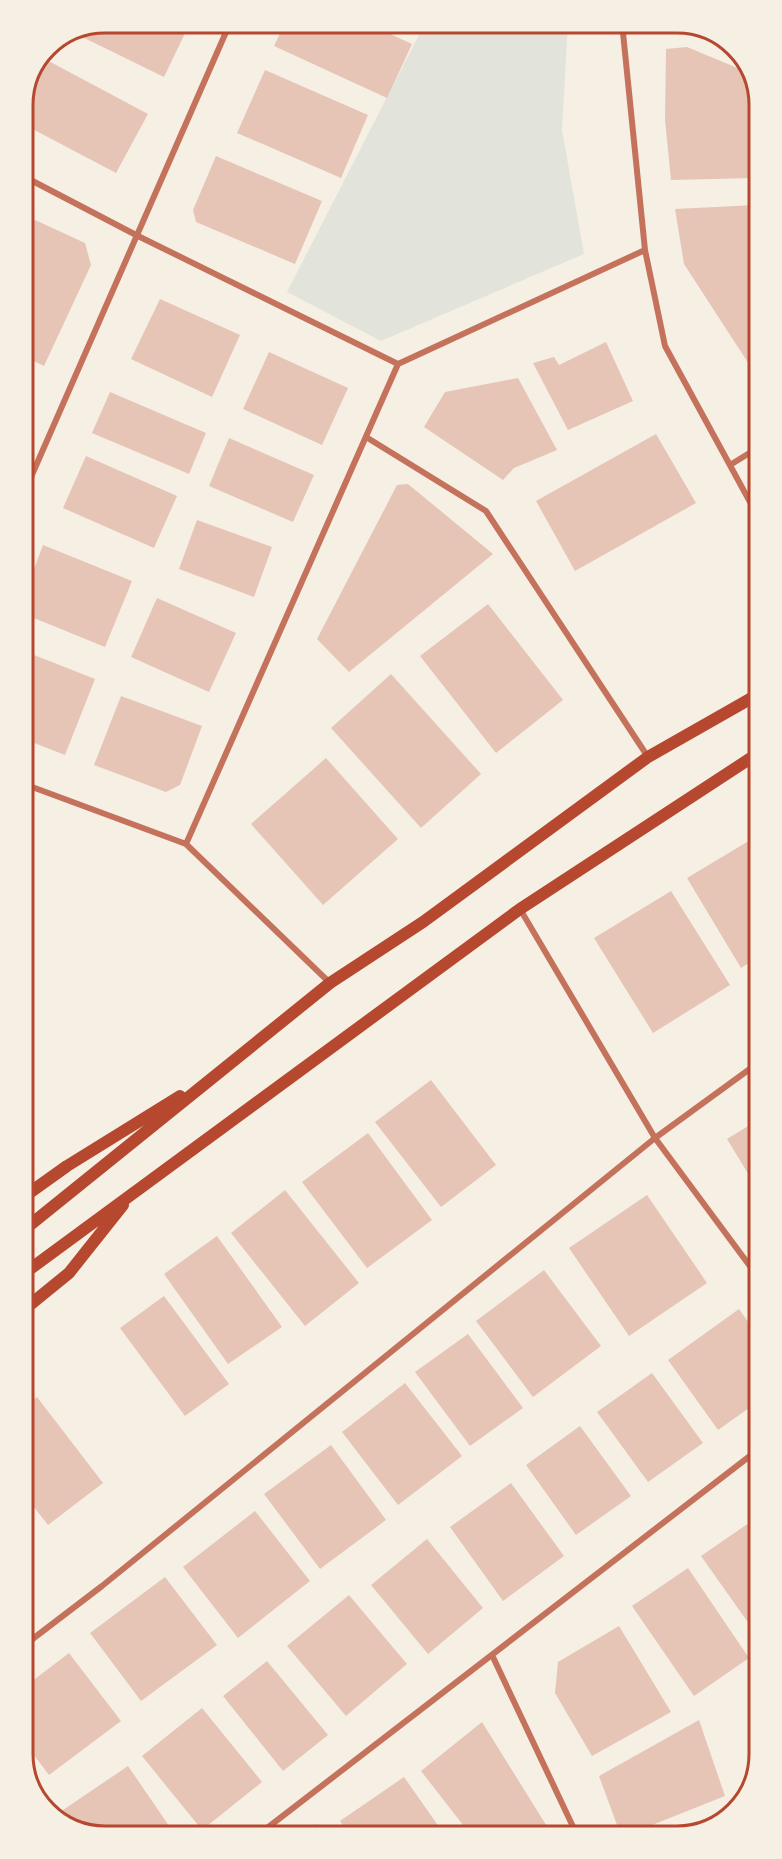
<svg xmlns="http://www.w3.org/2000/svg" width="782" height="1859" viewBox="0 0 782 1859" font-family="'Archivo Narrow',sans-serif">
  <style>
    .green { fill: #e2e4dc }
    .building { fill: #e6c5b7 }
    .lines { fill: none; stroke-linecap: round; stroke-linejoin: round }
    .minor { stroke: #c5725c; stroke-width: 6 }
    .secondary { stroke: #b5482f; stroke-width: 12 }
    .rim { fill: none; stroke: #b5482f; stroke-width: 3 }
  </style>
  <rect width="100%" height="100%" fill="#f6efe4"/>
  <path class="green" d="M425 23H568L562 130 584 254 381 341 287 292Z
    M316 1823 324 1835H298Z"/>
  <path class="building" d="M105 23H190L164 77 76 34Z
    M285 23H366L412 44 387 98 274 46Z
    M687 47 752 74 755 79V178L671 180 665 120 666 49Z
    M43 58 148 114 116 173 23 124V100Z
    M265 70 368 115 341 178 237 133Z
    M216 156 322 201 295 264 196 222 193 210Z
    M756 205V375L684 264 675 209Z
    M35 220 85 243 91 265 44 366 23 356V247Z
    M160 299 240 335 212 397 131 359Z
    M606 342 633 401 568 430 533 363 554 357 559 365Z
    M269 352 348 388 322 445 243 409Z
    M518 378 557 450 514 468 503 480 424 427 445 392Z
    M110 392 206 433 189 474 92 433Z
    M656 434 696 503 575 571 536 501Z
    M229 438 314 475 293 522 209 486Z
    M86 456 177 496 154 548 63 508Z
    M408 484 493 554 349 672 317 639 397 485Z
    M197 520 272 547 254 597 179 569Z
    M43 545 132 581 105 647 24 614V595Z
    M157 598 236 633 209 692 131 657Z
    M488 604 563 700 496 753 420 656Z
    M24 651 95 679 65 755 24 739Z
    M391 674 481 774 421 828 331 728Z
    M121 696 202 726 180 785 166 792 94 765Z
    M326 758 398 839 323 905 251 824Z
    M757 836V958L741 968 687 878Z
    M671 891 730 985 653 1033 594 938Z
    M431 1080 496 1165 441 1207 375 1122Z
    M758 1120V1190L727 1139Z
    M368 1133 432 1220 367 1268 302 1182Z
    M285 1190 359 1283 305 1326 231 1233Z
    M647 1195 707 1283 629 1336 569 1248Z
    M217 1236 282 1327 228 1364 164 1274Z
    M544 1270 601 1346 533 1397 476 1321Z
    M164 1296 229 1384 185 1416 120 1328Z
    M739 1309 758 1336 759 1401 718 1430 668 1360Z
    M468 1334 523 1408 470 1446 415 1372Z
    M652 1373 703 1443 648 1482 597 1412Z
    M405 1383 462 1456 398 1505 342 1432Z
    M37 1397 103 1483 48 1525 26 1497V1406Z
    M580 1426 631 1496 576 1535 526 1465Z
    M331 1445 386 1520 320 1569 264 1494Z
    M511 1483 564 1556 503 1601 450 1527Z
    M255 1511 310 1581 238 1638 183 1567Z
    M759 1516V1638L701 1556Z
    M427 1539 483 1608 428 1654 371 1585Z
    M688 1568 749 1658 694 1696 632 1606Z
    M165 1577 217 1645 141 1701 90 1633Z
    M349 1595 407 1664 346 1716 287 1646Z
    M619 1626 671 1712 592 1756 555 1693 558 1662Z
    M69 1653 121 1721 49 1775 27 1746V1685Z
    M267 1661 328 1735 283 1771 223 1696Z
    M202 1708 262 1782 202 1830 142 1756Z
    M699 1720 725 1796 632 1833H620L599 1776Z
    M482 1722 548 1828 539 1833 470 1834 421 1771Z
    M128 1766 176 1836H99L76 1827 63 1810Z
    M404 1777 444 1834 350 1835 340 1821Z"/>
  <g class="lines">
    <path class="minor" d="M622 23 645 250 665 346 756 513
      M23 176 138 236 398 364
      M398 364 645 250
      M366 437 486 511 648 757
      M730 465 756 449
      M24 493 230 23
      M24 784 186 844 330 983
      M186 844 398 364
      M520 909 655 1138 758 1277
      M26 1644 102 1586 655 1138 758 1063
      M492 1655 576 1833
      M258 1835 759 1449"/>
    <path class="secondary" d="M25 1196 67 1166 180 1096
      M25 1229 330 983 423 922 648 757 757 695
      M26 1272 520 909 757 754
      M26 1308 69 1273 123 1205"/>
  </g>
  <path d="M0 0H782V1859H0ZM105 33H677A72 72 0 0 1 749 105V1754A72 72 0 0 1 677 1826H105A72 72 0 0 1 33 1754V105A72 72 0 0 1 105 33Z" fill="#f6efe4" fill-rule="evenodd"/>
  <path class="rim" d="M105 33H677A72 72 0 0 1 749 105V1754A72 72 0 0 1 677 1826H105A72 72 0 0 1 33 1754V105A72 72 0 0 1 105 33Z"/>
</svg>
